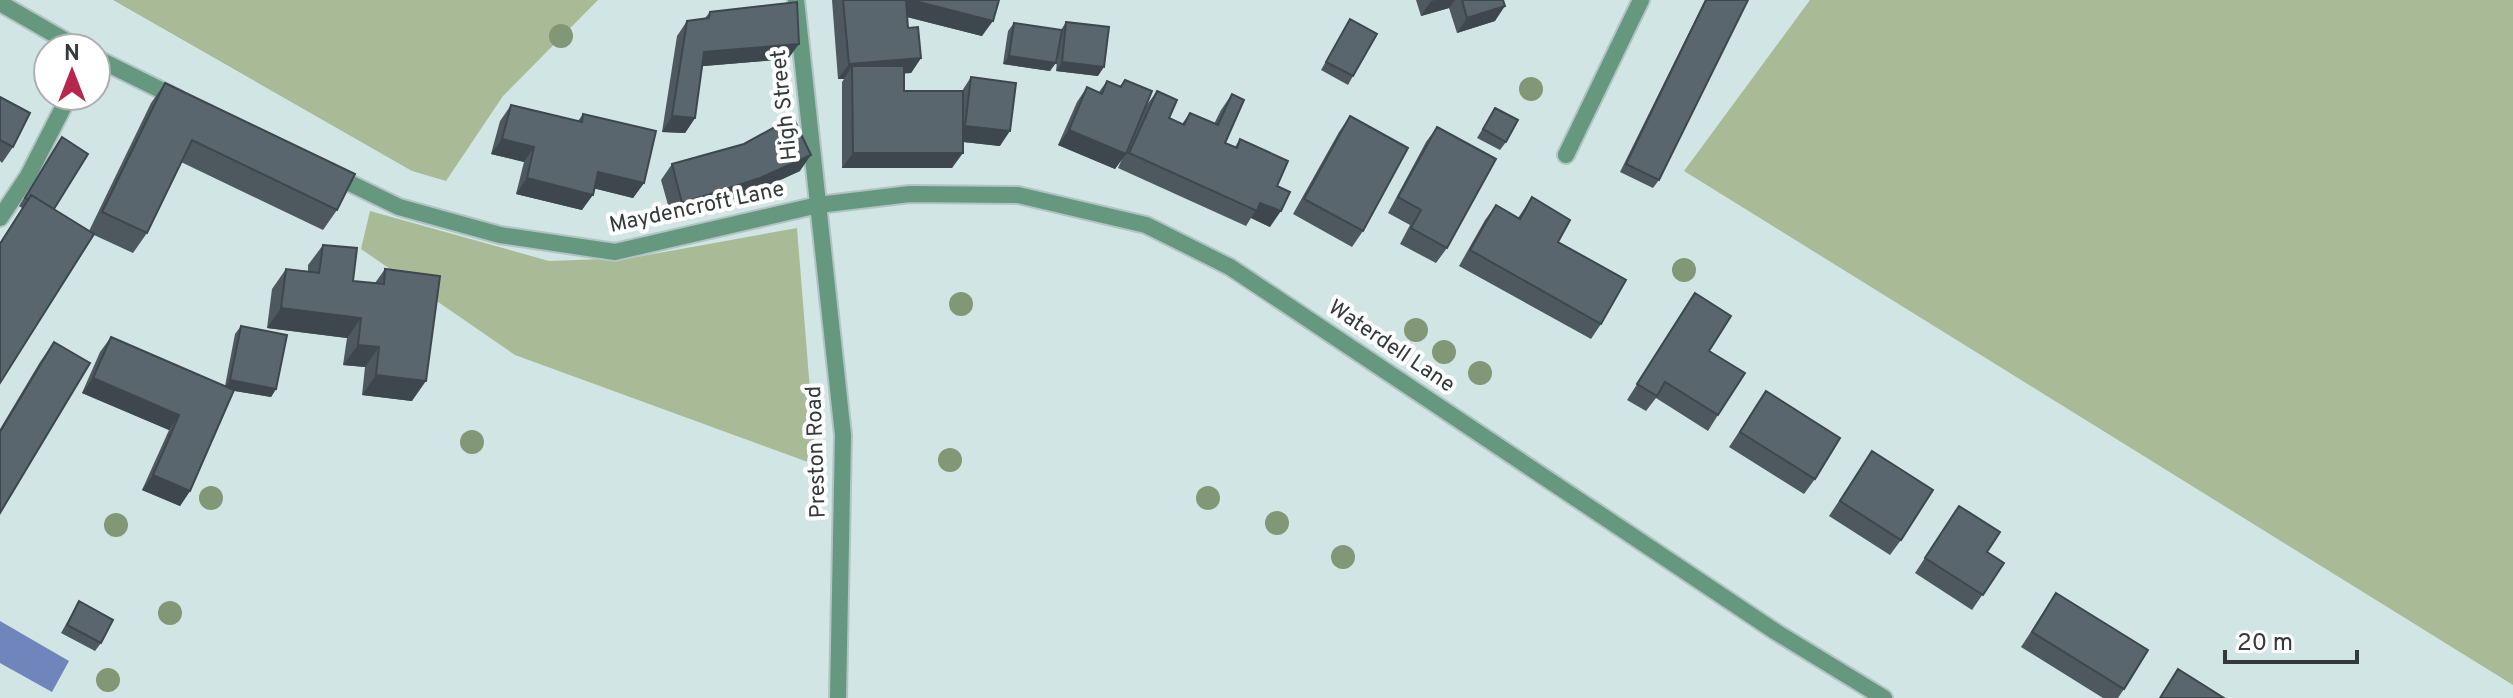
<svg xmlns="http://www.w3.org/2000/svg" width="2513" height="698" viewBox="0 0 2513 698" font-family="Overpass,sans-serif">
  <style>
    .green { fill: #a9bb96 }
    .water { fill: #7085bb }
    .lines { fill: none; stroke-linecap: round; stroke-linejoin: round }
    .service-casing { stroke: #b2c3c3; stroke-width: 20 }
    .minor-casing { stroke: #b2c3c3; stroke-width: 20 }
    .tertiary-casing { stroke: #b2c3c3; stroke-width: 20 }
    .service { stroke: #65987f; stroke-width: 16 }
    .minor { stroke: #65987f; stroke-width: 16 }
    .tertiary { stroke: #65987f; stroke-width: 16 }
    .tree { fill: #829775 }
    .wall { fill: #4d585f }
    .shaded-wall { fill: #3e474d }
    .building { fill: #59666e; stroke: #3e474d; stroke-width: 2 }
    .labels { text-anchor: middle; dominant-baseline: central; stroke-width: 8; stroke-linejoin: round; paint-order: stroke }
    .street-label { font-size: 22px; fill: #333a3a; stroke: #fff }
  </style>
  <rect width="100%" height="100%" fill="#d2e5e5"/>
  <path class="green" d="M113 0H598L503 96 446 181 412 171Z
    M1810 0H2513V685L1684 171Z
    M370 211 549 261 631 258 797 228 816 465 515 355 361 249Z"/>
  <path class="water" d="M0 621 69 661 52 692 0 663Z"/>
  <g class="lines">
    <g class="service-casing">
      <path id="service" d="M1566 155 1641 0
        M0 218 28 176 69 96"/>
    </g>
    <g class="minor-casing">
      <path id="minor" d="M0 3 78 48
        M96 58 177 98
        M331 174 399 207 500 235 615 252 818 205 910 194 1018 195 1146 225 1230 267 1776 632 1884 698"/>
    </g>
    <g class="tertiary-casing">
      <path id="tertiary" d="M796 0 843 435 838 698"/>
    </g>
    <use href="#service" class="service"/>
    <use href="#minor" class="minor"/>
    <use href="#tertiary" class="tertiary"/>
  </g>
  <g class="tree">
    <circle cx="561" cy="36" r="12"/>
    <circle cx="1531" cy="89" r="12"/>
    <circle cx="1684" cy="270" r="12"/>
    <circle cx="961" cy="304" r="12"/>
    <circle cx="1416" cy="330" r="12"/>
    <circle cx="1444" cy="352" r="12"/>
    <circle cx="1480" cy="373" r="12"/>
    <circle cx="472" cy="442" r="12"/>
    <circle cx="950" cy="460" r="12"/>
    <circle cx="211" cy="498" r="12"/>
    <circle cx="1208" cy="498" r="12"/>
    <circle cx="1277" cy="523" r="12"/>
    <circle cx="116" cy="525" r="12"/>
    <circle cx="1343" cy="557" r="12"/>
    <circle cx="170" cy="613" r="12"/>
    <circle cx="108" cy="680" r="12"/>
  </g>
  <path class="wall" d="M832 0H999L982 36 907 17 908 28 921 58 911 73H904V91H962L971 77 1000 146 963 142 952 168H842V82L844 79H838Z
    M1416 0H1503L1495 21 1457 33 1449 8 1421 16Z
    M1705 0H1748L1659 180 1653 188 1620 172Z
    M710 12 788 59 702 66 695 118 685 133 662 132 677 36 687 21 705 18Z
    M1350 19 1353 76 1348 85 1321 70Z
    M1066 22 1098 76 1056 71 1058 53 1050 71 1003 64 1008 31 1014 23 1061 30Z
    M1125 80 1146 106 1157 91 1169 118 1182 124 1190 113 1214 124 1221 110 1232 94 1225 143 1235 147 1240 139 1277 186 1270 227 1251 218 1246 226 1118 168 1122 159 1115 169 1058 145 1077 102 1087 87 1099 92 1107 81 1120 86Z
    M165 83 337 210 323 230 181 162 147 233 133 253 94 235 0 383V242L22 208 19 206 57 146 54 209 89 231 151 103Z
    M0 97 13 147 2 163 0 161Z
    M511 105 578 121 583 114 644 183 633 198 594 188 582 210 516 194 524 162 491 154 500 121Z
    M1495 108 1506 142 1500 150 1477 138Z
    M1350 116 1363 231 1352 247 1293 214 1339 132Z
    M1437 127 1447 248 1436 263 1400 244 1410 225 1388 213 1426 142Z
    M672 164 800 171 749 194 672 219 661 180Z
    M1532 197 1558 242 1601 324 1591 339 1459 266 1485 220 1496 205 1518 218Z
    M323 245 353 281 375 283 385 269 412 401 362 395 365 367 343 365 347 338 267 328 272 289 286 269 308 271V265Z
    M1695 293 1709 351 1718 415 1708 431 1656 398 1646 411 1627 400Z
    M241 326 276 389 271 397 234 391 190 491 180 506 142 490 169 430 82 393 100 352 111 337 225 386 235 334Z
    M54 342 0 513V429L40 362Z
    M1766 391 1815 479 1804 494 1729 447Z
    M1872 451 1901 540 1890 555 1829 516Z
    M1959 506 1987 552 2004 563 1972 610 1915 573Z
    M2056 593 2124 689 2118 698H2103L2021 647Z
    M79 601 101 643 95 651 61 633Z"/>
  <path class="shaded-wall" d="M905 0H911L993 21 982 36 895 14Z
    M1435 0H1455L1449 8 1421 16 1431 1Z
    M1505 6 1495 21 1457 33 1467 18Z
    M799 44 788 59 693 67 704 52Z
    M1009 56 1056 63 1050 71 1003 64Z
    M921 58 911 73 853 78 852 66 844 79H838L849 64Z
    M1062 62 1104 67 1098 76 1056 71Z
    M672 116 695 118 685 133 662 132Z
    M965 126 1010 131 1000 146 955 141Z
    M1069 130 1126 154 1115 169 1058 145Z
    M502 139 534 147 524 162 491 154Z
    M853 153H963L952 168H842Z
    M811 155 800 171 749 194 672 219 682 203Z
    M598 172 644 183 633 198 588 187Z
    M527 178 593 195 582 210 516 194Z
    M1260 203 1281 211 1270 227 1251 218Z
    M281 308 361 318 347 338 267 328Z
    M358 345 379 347 365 367 343 365Z
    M376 375 426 381 412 401 362 395Z
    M93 378 179 415 169 430 82 393Z
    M230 380 276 389 271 397 224 389Z
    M153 475 190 491 180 506 142 490Z"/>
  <path class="building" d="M843 0H906L908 28 918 27 921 58 849 64Z
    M911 0H999L993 21Z
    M1462 0H1503L1505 6 1467 18Z
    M1706 0H1748L1659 180 1626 164Z
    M797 2 799 44 704 52 695 118 672 116 687 21 709 18 710 12Z
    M1350 19 1377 34 1353 76 1326 62Z
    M1066 22 1109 27 1104 67 1062 62Z
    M1014 23 1062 30 1056 63 1009 56Z
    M852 66H904V91H963V153H853Z
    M971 77 1016 83 1010 131 965 126Z
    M1125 80 1152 91 1126 154 1069 130 1087 87 1102 94 1107 81 1121 87Z
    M165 83 355 174 337 210 192 140 147 233 102 212Z
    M1157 91 1177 100 1169 118 1184 125 1190 113 1218 125 1232 94 1244 100 1225 143 1237 148 1240 139 1288 161 1277 186 1290 192 1281 211 1260 203 1257 211 1129 153Z
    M0 97 30 113 13 147 0 140Z
    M511 105 582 122 583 114 656 131 644 183 598 172 593 195 527 178 534 147 502 139Z
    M1495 108 1518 120 1506 142 1483 129Z
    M1350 116 1408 148 1363 231 1304 199Z
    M793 117 811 155 760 178 682 203 672 164 744 144Z
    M1437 127 1496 159 1447 248 1411 228 1421 210 1398 197Z
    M62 137 88 154 54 209 31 195 28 200 25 198Z
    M31 195 94 234 0 383V244Z
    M1532 197 1570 220 1558 242 1626 280 1601 324 1470 250 1496 205 1520 219Z
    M323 245 357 248 353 281 384 284 385 269 440 276 426 381 376 375 379 347 358 345 361 318 281 308 286 269 319 273Z
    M1695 293 1731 316 1709 351 1745 373 1718 415 1665 382 1657 396 1637 384Z
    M241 326 287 335 276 389 230 380Z
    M111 337 234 390 190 491 153 475 179 415 93 378Z
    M54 342 90 363 0 513V432Z
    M1766 391 1840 438 1815 479 1740 432Z
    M1872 451 1933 490 1901 540 1840 501Z
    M1959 506 2000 532 1987 552 2004 563 1983 595 1925 558Z
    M2056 593 2148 650 2124 689 2032 632Z
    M79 601 113 620 101 643 67 625Z
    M2178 669 2224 698H2160Z"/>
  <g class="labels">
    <g class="street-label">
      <text transform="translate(785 105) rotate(-96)">High Street</text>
      <text transform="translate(697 208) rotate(-12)">Maydencroft Lane</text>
      <text transform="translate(1391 347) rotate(34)">Waterdell Lane</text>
      <text transform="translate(817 452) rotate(-92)">Preston Road</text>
    </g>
  </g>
  <g transform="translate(72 72)"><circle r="38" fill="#ffffff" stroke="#adb0b0" stroke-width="2"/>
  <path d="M0-6L14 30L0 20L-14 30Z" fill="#b7264c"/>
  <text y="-12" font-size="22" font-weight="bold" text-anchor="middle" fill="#333a3a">N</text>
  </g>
  <path d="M2225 650v12h132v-12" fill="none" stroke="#333a3a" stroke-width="4"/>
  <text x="2237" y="650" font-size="24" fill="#333a3a" stroke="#ffffff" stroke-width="6" paint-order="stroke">20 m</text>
</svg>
